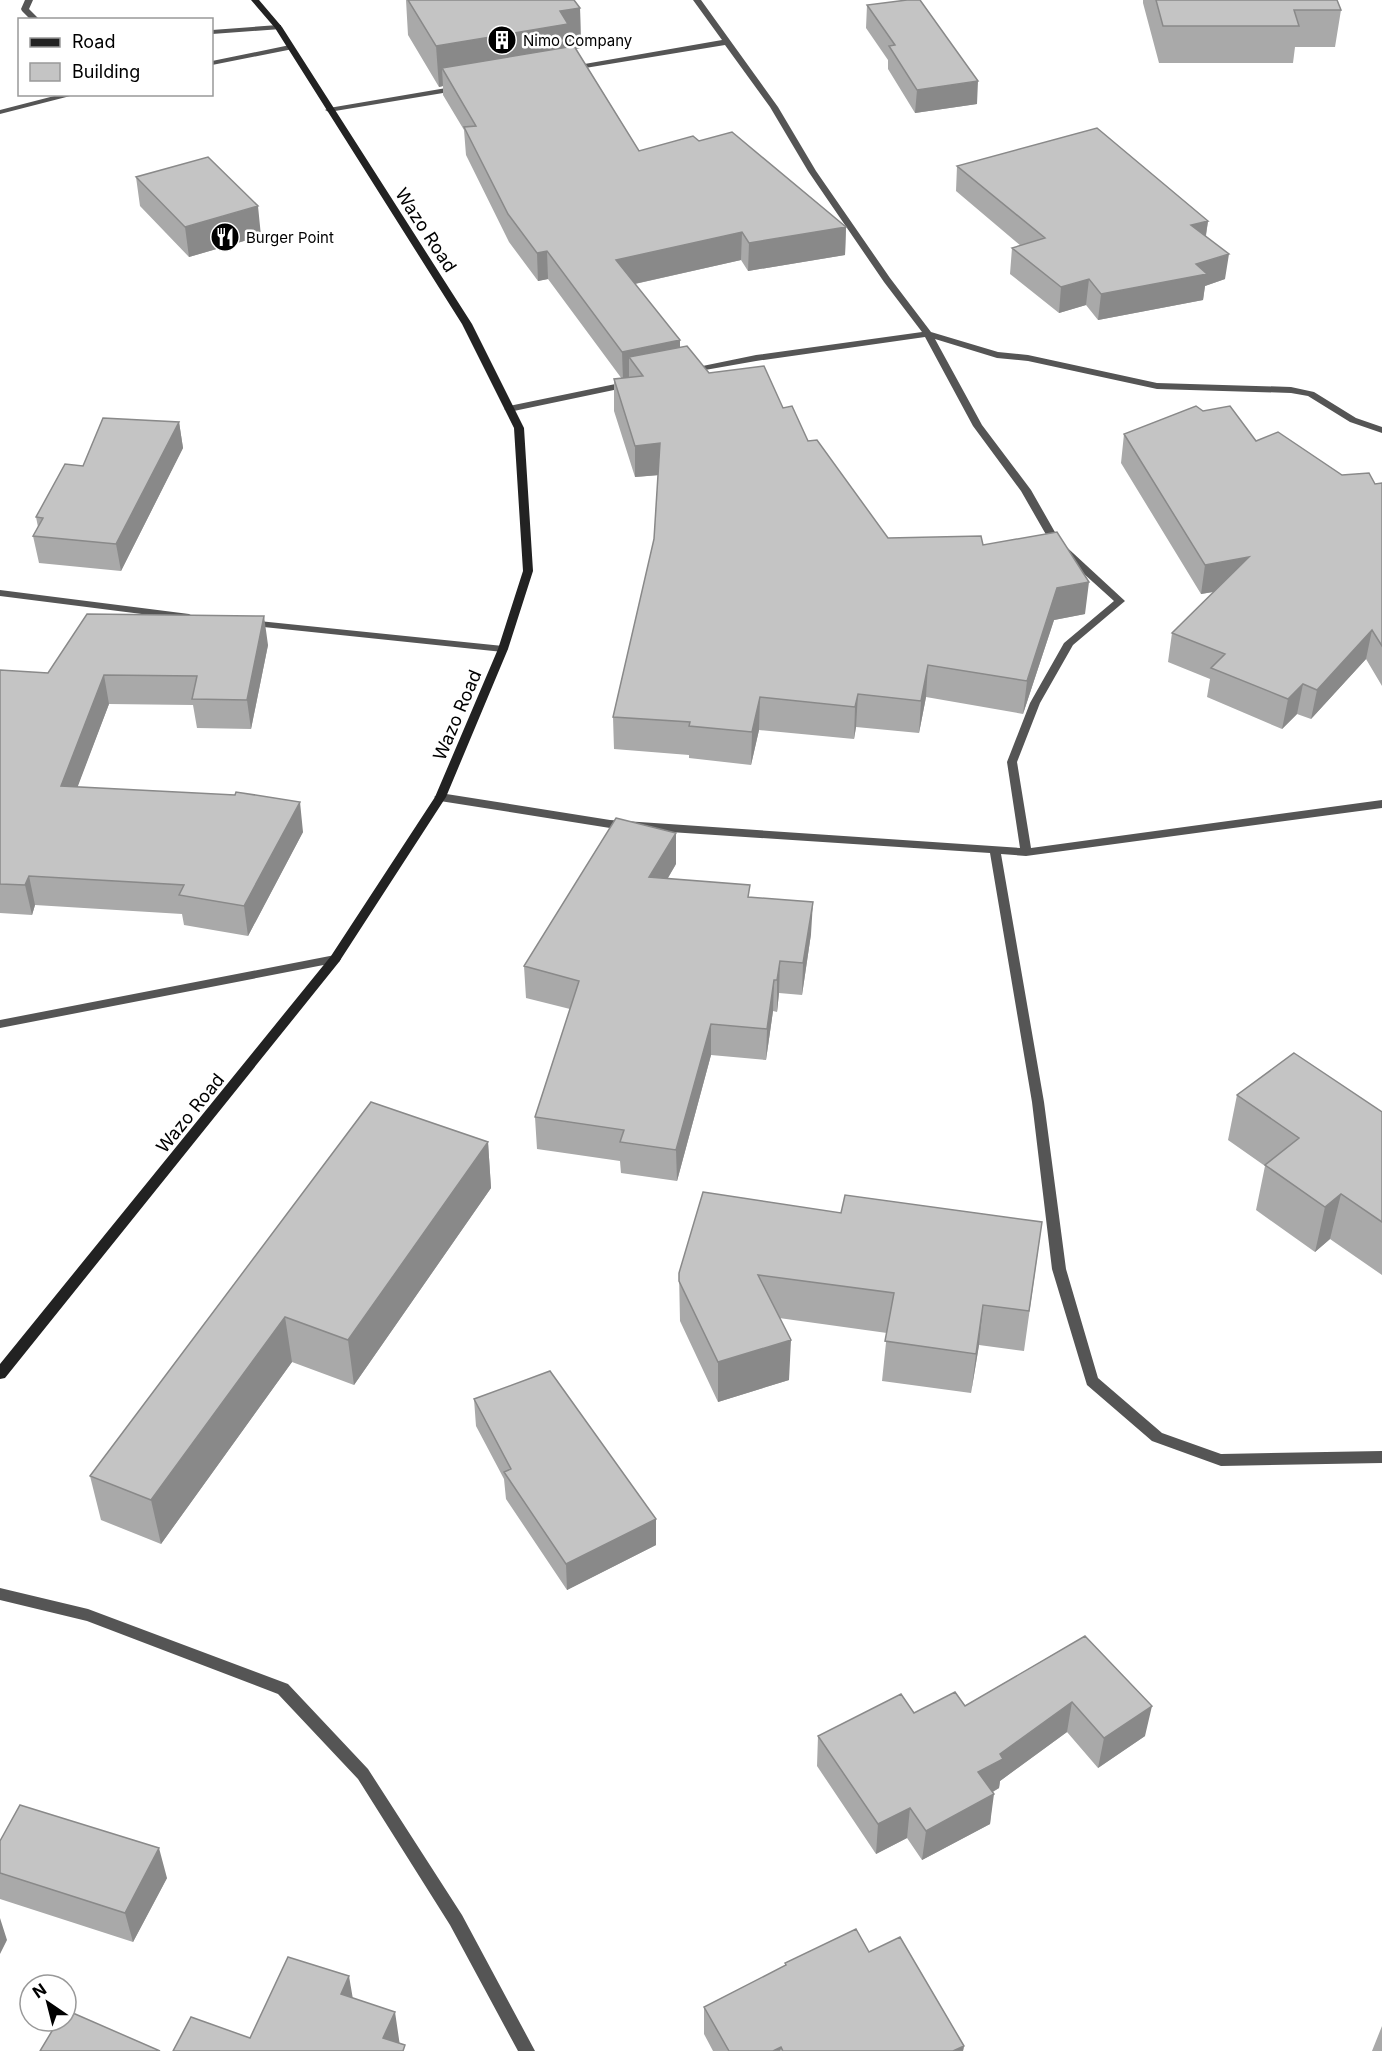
<svg xmlns="http://www.w3.org/2000/svg" width="1382" height="2051" viewBox="0 0 1382 2051" font-family="Inter,sans-serif">
  <style>
    .lines { fill: none; stroke-linecap: round; stroke-linejoin: round }
    .service { fill: #555; fill-rule: evenodd }
    .minor { fill: #555; fill-rule: evenodd }
    .secondary { fill: #222; fill-rule: evenodd }
    .wall { fill: #a9a9a9 }
    .shaded-wall { fill: #898989 }
    .building { fill: #c4c4c4; stroke: #898989; stroke-width: 1.5 }
    .labels { text-anchor: middle; dominant-baseline: central; stroke-width: 5; stroke-linejoin: round; paint-order: stroke }
    .far-poi-label { font-size: 15px; fill: #000; stroke: #fff; text-anchor: start }
    .street-label { font-size: 18px; fill: #000; stroke: #fff }
  </style>
  <rect width="100%" height="100%" fill="#fff"/>
  <g class="lines">
    <path class="service" d="M25 0H33L29 9 40 20H31L22 11 21 9Z
      M278 25H281V29L212 34V30Z"/>
    <path class="minor" d="M693 0H701L778 107 816 171 890 278 931 332 998 352 1028 355 1157 383 1291 387 1314 392 1356 418 1382 427V433L1350 422 1308 396 1291 393 1157 389 1028 361 997 358 935 339 982 425 1031 490 1060 541 1125 601 1073 645 1040 703 1017 762 1031 848 1382 800V808L1026 856 1001 854 1044 1102 1066 1269 1098 1378 1162 1433 1221 1454 1382 1451V1463L1221 1466 1152 1441 1087 1385 1052 1269 1032 1102 990 853 610 828 440 801 434 797 440 793 610 820 1020 848 1007 762 1030 703 1064 643 1114 601 1052 545 1021 491 973 426 925 337 756 361 688 373V369L756 355 922 332 884 282 808 171 770 107 725 45 573 70 569 68 573 66 722 40Z
      M290 45 294 47 293 49 212 65V61Z
      M458 86 462 88 461 90 329 112 325 110 329 108Z
      M62 94H78L0 114V110Z
      M630 381 635 384 633 386 509 412 504 409 509 406Z
      M0 590 189 614 194 617 189 620 0 596Z
      M248 620 503 646 508 649 503 652 244 625 243 623 244 621Z
      M335 955 341 959 339 962 0 1028V1020Z
      M0 1588 88 1609 288 1684 368 1769 462 1915 535 2051H518L450 1925 358 1779 278 1694 87 1621 0 1600Z"/>
    <path class="secondary" d="M251 0H259L282 27 472 324 524 428 533 571 508 649 446 797 339 962 5 1378 0 1379V1364L331 956 435 797 498 649 523 571 514 428 462 324 275 28Z"/>
  </g>
  <path class="wall" d="M406 0H574L580 8 581 48 576 49 639 151 699 141 846 227 845 255 748 271 741 260 635 284 680 340V347L709 373 783 408 808 441 888 538 983 545 1085 614 1054 620 1023 714 926 697 919 733 856 727 854 739 759 730 751 765 689 758V755L614 749 613 717 654 539 658 475 635 477 614 411V379H622L548 279 538 281 509 242 466 155 464 130 443 95V86L439 87 408 35Z
    M1143 0H1156L1341 10 1335 47H1295L1293 63H1159L1143 3Z
    M867 5 977 104 915 113 888 69V60L866 28Z
    M957 166 1208 221 1206 236 1225 279 1205 286 1203 300 1098 320 1086 305 1059 313 1010 274 1012 248 1021 246 956 191Z
    M136 177 261 236 189 257 140 206Z
    M1203 411 1256 441 1342 475 1375 484 1382 483V686L1366 659 1311 719 1297 714 1282 729 1207 697 1210 679 1168 662 1172 633 1214 592 1201 594 1121 463 1124 434Z
    M179 422 183 448 121 571 39 563 33 536 38 527 36 517Z
    M268 645 251 729 197 728 193 705 109 704 77 787 303 832 248 936 184 925 182 914 35 905 32 915 0 913V670L48 673Z
    M676 864 668 878 749 897 811 934 802 995 779 993 777 1012 773 1011 766 1060 711 1055 677 1181 621 1173 620 1161 537 1149 535 1117 570 1009 526 998 524 966Z
    M1237 1095 1382 1112V1275L1330 1239 1315 1252 1256 1210 1265 1166 1228 1140Z
    M488 1142 491 1188 354 1385 292 1362 161 1544 101 1520 90 1476Z
    M841 1213 1042 1222 1024 1351 979 1345 971 1393 882 1381 887 1333 779 1318 789 1380 718 1402 680 1321 679 1273Z
    M474 1399 656 1545 567 1590 506 1499 504 1479 476 1426Z
    M1085 1636 1145 1736 1098 1768 1067 1732 1000 1781 999 1788 993 1792 990 1824 922 1860 907 1838 876 1854 817 1766 818 1736 914 1713 965 1706Z
    M0 1841 167 1878 133 1942 0 1899Z
    M869 1952 964 2046 963 2051H713L704 2034V2007L785 1966V1963Z
    M1382 2025V2051H1372L1382 2026Z"/>
  <path class="shaded-wall" d="M580 8 581 48 442 68 443 86 439 87 436 46 560 11Z
    M978 81 977 104 915 113 917 90Z
    M258 206 261 236 189 257 185 227Z
    M1208 221 1204 246 1191 225Z
    M846 227 845 255 748 271 749 243Z
    M742 232 741 260 616 288V260Z
    M547 251 548 279 538 281 537 253Z
    M1229 254 1225 279 1205 286 1203 300 1098 320 1101 294Z
    M1089 279 1086 305 1059 313 1061 287Z
    M680 340V368L629 357V379L623 380 622 352Z
    M179 422 183 448 121 571 116 544Z
    M660 443V475L635 477V446Z
    M1249 557 1244 586 1201 594 1205 565Z
    M1089 582 1085 614 1054 620 1023 714 1027 681 1057 588Z
    M264 616 268 645 251 729 247 700Z
    M1372 630 1366 659 1311 719 1317 690Z
    M928 665 926 697 919 733 921 701Z
    M104 675 109 704 67 815 61 786Z
    M1303 684 1297 714 1282 729 1288 699Z
    M858 694 856 727 854 739 855 707Z
    M760 697 759 730 751 765 752 732Z
    M300 802 303 832 248 936 244 906Z
    M676 833V864L650 908 649 877Z
    M29 876 35 905 32 915 25 885Z
    M813 902 811 934 802 995 803 963Z
    M780 961 779 993 777 1012V980Z
    M774 980 773 1011 766 1060 767 1029Z
    M711 1024V1055L677 1181 676 1150Z
    M488 1142 491 1188 354 1385 348 1340Z
    M1341 1194 1330 1239 1315 1252 1325 1207Z
    M983 1305 979 1345 971 1393 976 1354Z
    M285 1317 292 1362 161 1544 151 1500Z
    M791 1340 789 1380 718 1402V1362Z
    M656 1519V1545L567 1590 566 1564Z
    M1072 1702 1067 1732 1000 1781 999 1788 974 1802 978 1772 1000 1754Z
    M1152 1706 1145 1736 1098 1768 1104 1738Z
    M994 1794 990 1824 922 1860 926 1831Z
    M910 1808 907 1838 876 1854 878 1824Z
    M159 1848 167 1878 133 1942 125 1913Z
    M0 1918 7 1940 0 1954Z
    M349 1976 355 2011 341 1994Z
    M395 2012 400 2046 383 2038Z
    M964 2046 963 2051H953Z
    M781 2047 780 2051H773Z"/>
  <path class="building" d="M408 0H574L580 8 560 11 568 24 436 46Z
    M907 0H920L978 81 917 90 889 46 895 45 867 5Z
    M1156 0H1337L1341 10H1294L1299 26H1163Z
    M574 46 639 151 693 136 699 141 732 132 846 227 749 243 742 232 616 260 680 340 622 352 547 251 537 253 508 214 464 127 476 126 442 68Z
    M1097 128 1208 221 1191 225 1229 254 1196 264 1207 274 1101 294 1089 279 1061 287 1012 248 1045 238 957 166Z
    M208 157 258 206 185 227 136 177Z
    M687 346 709 373 764 366 783 408 792 406 808 441 817 440 888 538 981 536 983 545 1057 532 1089 582 1057 588 1027 681 928 665 921 701 858 694 855 707 760 697 752 732 689 726 690 722 613 717 654 539 660 443 635 446 614 379 643 376 629 357Z
    M1196 406 1203 411 1230 406 1256 441 1278 432 1342 475 1369 473 1375 484 1382 483V646L1372 630 1317 690 1303 684 1288 699 1211 668 1225 654 1172 633 1249 557 1205 565 1124 434Z
    M103 418 179 422 116 544 33 536 43 518 36 517 65 464 83 466Z
    M87 614 264 616 247 700 192 699 197 676 104 675 61 786 235 795 236 792 300 802 244 906 179 895 184 885 29 876 25 885 0 884V670L48 673Z
    M616 818 676 833 649 877 750 885 748 897 813 902 803 963 780 961 777 980H774L767 1029 711 1024 676 1150 620 1142 624 1130 535 1117 579 981 524 966Z
    M1294 1053 1382 1112V1222L1341 1194 1325 1207 1265 1165 1299 1138 1237 1095Z
    M371 1102 488 1142 348 1340 285 1317 151 1500 90 1476Z
    M703 1192 841 1213 845 1195 1042 1222 1029 1311 983 1305 976 1354 885 1341 894 1293 758 1275 791 1340 718 1362 679 1281V1273Z
    M550 1371 656 1519 566 1564 504 1472 511 1469 474 1399Z
    M1085 1636 1152 1706 1104 1738 1072 1702 1000 1754 1003 1759 978 1772 994 1794 926 1831 910 1808 878 1824 818 1736 901 1694 914 1713 955 1692 965 1706Z
    M20 1805 159 1848 125 1913 0 1873V1841Z
    M856 1929 869 1952 900 1937 964 2046 953 2051H783L781 2047 773 2051H729L704 2007 786 1965 785 1963Z
    M288 1957 349 1976 341 1994 395 2012 383 2038 405 2045 403 2051H173L191 2017 250 2038Z
    M66 2010 160 2051H40L58 2021H66Z"/>
  <defs>
    <g id="building-disc" transform="scale(1.5)"><circle r="9.5" fill="#000" stroke="#fff"/><path d="M-4-6H4V6H1V3H-1V6H-4ZM-2.5-4.3h1.7v1.8h-1.7ZM.8-4.3h1.7v1.8H.8ZM-2.5-1h1.7V.8h-1.7ZM.8-1h1.7V.8H.8Z" fill="#fff"/></g>
    <g id="restaurant-disc" transform="scale(1.5)"><circle r="9.5" fill="#000" stroke="#fff"/><path d="M-5-6h1v4h1v-4h1v4h1v-4h1v5L-1.5 .5V6h-2V.5L-5-1ZM5-6V6H3V1.5H1.5Q1.5-4 5-6Z" fill="#fff"/></g>
  </defs>
  <g fill-rule="evenodd">
    <use href="#building-disc" x="502" y="40"/>
    <use href="#restaurant-disc" x="225" y="237"/>
  </g>
  <g class="labels">
    <g class="far-poi-label">
      <text x="523" y="40">Nimo Company</text>
      <text x="246" y="237">Burger Point</text>
    </g>
    <g class="street-label">
      <text transform="translate(426 230) rotate(57)">Wazo Road</text>
      <text transform="translate(457 715) rotate(-67)">Wazo Road</text>
      <text transform="translate(190 1113) rotate(-51)">Wazo Road</text>
    </g>
  </g>
  <rect x="18" y="18" width="195" height="78" fill="#ffffff" stroke="#999999" stroke-width="1.5"/>
  <rect x="30" y="38" width="30" height="9" fill="#222222" stroke="#999999" stroke-width="1.5"/>
  <text x="72" y="48" font-size="18" fill="#000000">Road</text>
  <rect x="30" y="63" width="30" height="18" fill="#c4c4c4" stroke="#999999" stroke-width="1.5"/>
  <text x="72" y="78" font-size="18" fill="#000000">Building</text>
  <g transform="translate(48 2003) rotate(325)"><circle r="28" fill="#ffffff" stroke="#999999" stroke-width="1.5"/>
  <path d="M0-4.5L10 22L0 15L-10 22Z" fill="#000000"/>
  <text y="-9" font-size="16" font-weight="bold" text-anchor="middle" fill="#000000">N</text>
  </g>
</svg>
